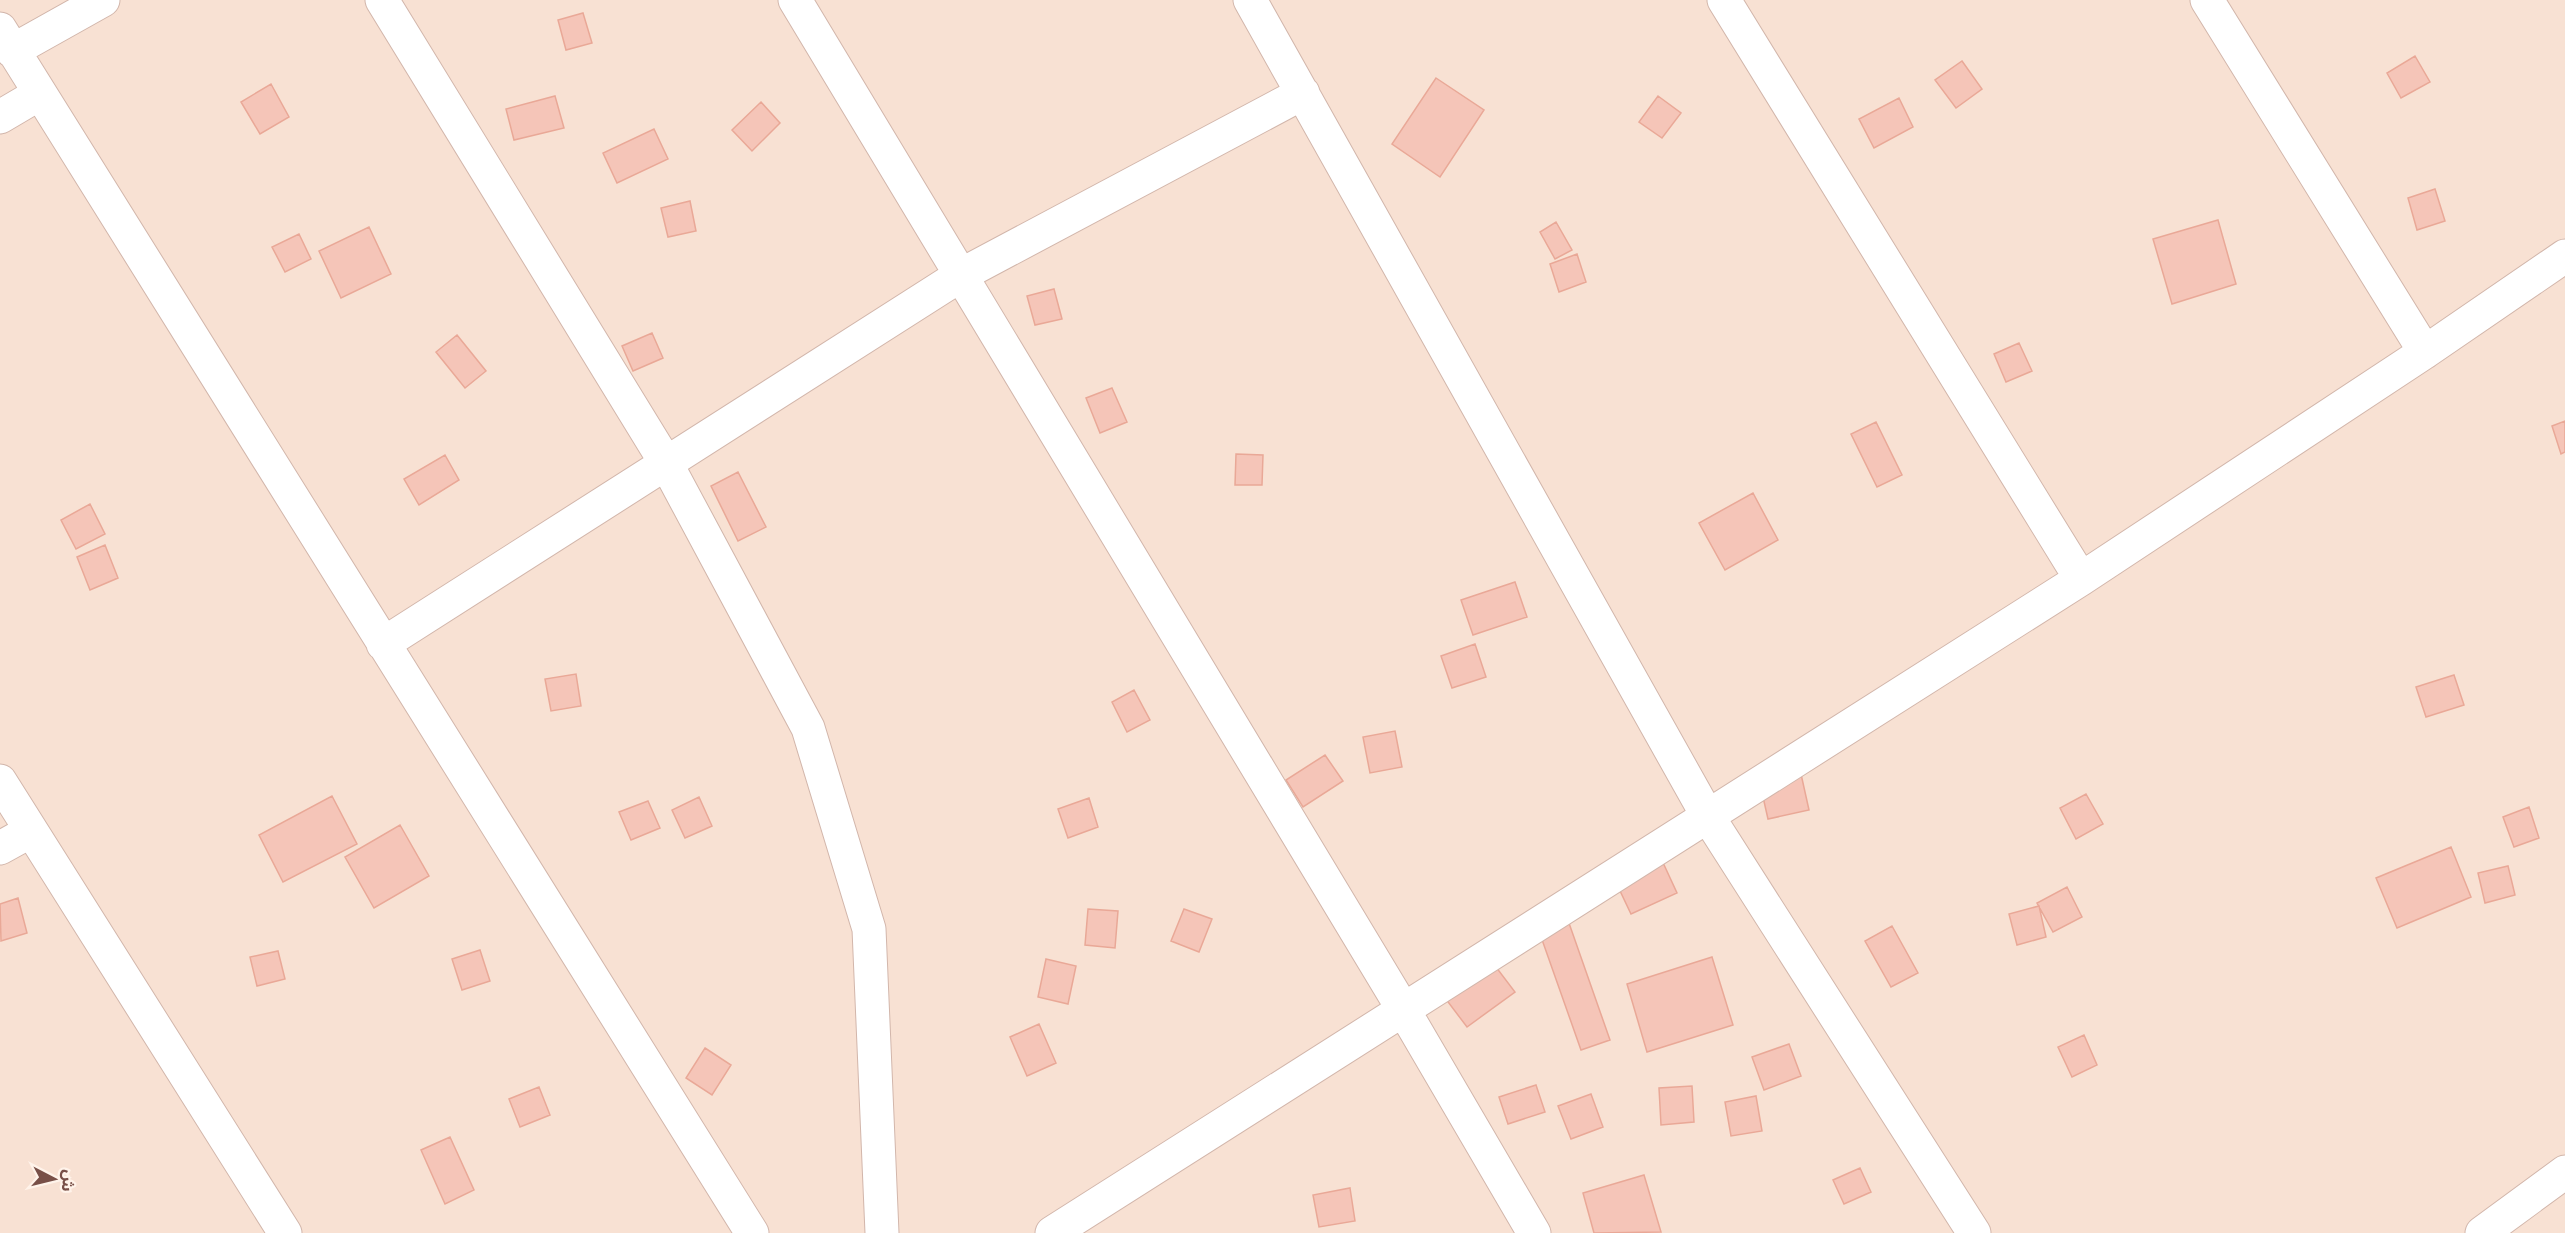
<svg xmlns="http://www.w3.org/2000/svg" width="2565" height="1233" viewBox="0 0 2565 1233" font-family="Lato,'Noto Sans Arabic',sans-serif">
  <style>
    .residential { fill: #f8e1d3 }
    .building { fill: #f5c5b8; stroke: #e9a897; stroke-width: 1.5 }
    .lines { fill: none; stroke-linecap: round; stroke-linejoin: round }
    .street-casing { stroke: #d2b6ab; stroke-width: 35 }
    .street { stroke: #fff; stroke-width: 33 }
  </style>
  <rect width="100%" height="100%" fill="#feeee3"/>
  <path class="residential" d="M0 0H2565V1233H0Z"/>
  <path class="building" d="M583 13 592 43 566 50 558 20Z
    M2415 56 2430 82 2401 98 2387 73Z
    M1962 61 1982 89 1956 108 1935 80Z
    M1436 78 1484 110 1440 177 1392 144Z
    M271 84 289 117 260 134 241 102Z
    M555 96 564 128 514 140 506 109Z
    M1658 96 1681 113 1662 138 1639 122Z
    M1899 98 1913 127 1874 148 1859 119Z
    M761 102 780 123 752 151 732 130Z
    M654 129 668 159 617 183 603 153Z
    M2435 189 2445 221 2417 230 2408 198Z
    M690 201 696 231 668 237 661 208Z
    M2218 220 2236 284 2172 304 2153 239Z
    M1556 222 1572 250 1555 259 1540 232Z
    M369 227 391 274 341 298 319 251Z
    M299 234 311 259 285 272 272 247Z
    M1577 254 1586 282 1559 292 1550 264Z
    M1054 289 1062 319 1035 325 1027 296Z
    M652 333 663 358 633 371 622 346Z
    M457 335 486 371 465 388 436 352Z
    M2019 343 2032 371 2006 382 1994 354Z
    M1112 388 1127 422 1100 433 1086 398Z
    M2565 421V452L2561 454 2552 426Z
    M1876 422 1902 475 1877 487 1851 434Z
    M1236 454 1263 455 1262 485H1235Z
    M445 455 459 480 419 505 404 479Z
    M738 472 766 527 738 541 711 486Z
    M1753 493 1778 540 1725 570 1699 523Z
    M90 504 105 534 76 549 61 520Z
    M105 545 118 578 90 590 77 557Z
    M1515 582 1527 617 1473 635 1461 600Z
    M1475 644 1486 677 1452 688 1441 656Z
    M576 674 581 706 551 711 545 679Z
    M2454 675 2464 705 2426 717 2416 687Z
    M1134 690 1150 720 1127 732 1112 702Z
    M1395 731 1402 767 1370 773 1363 737Z
    M1325 755 1343 781 1303 807 1286 780Z
    M1799 765 1809 810 1768 819 1758 775Z
    M2086 794 2103 824 2076 839 2060 808Z
    M332 796 357 844 283 882 259 835Z
    M699 797 712 826 685 838 672 810Z
    M1089 798 1098 827 1068 838 1058 809Z
    M648 801 660 828 631 840 619 812Z
    M2529 807 2539 838 2514 847 2503 817Z
    M400 825 429 876 374 908 345 857Z
    M2451 847 2471 897 2397 928 2376 878Z
    M1659 854 1677 893 1631 914 1613 876Z
    M2508 866 2515 895 2485 903 2478 873Z
    M2067 887 2082 917 2053 932 2037 903Z
    M18 898 27 933 1 941 0 904Z
    M1563 906 1610 1040 1581 1050 1534 917Z
    M2039 906 2046 937 2017 945 2009 914Z
    M1088 909 1118 911 1115 948 1085 945Z
    M1184 909 1212 919 1199 952 1171 941Z
    M1892 926 1918 973 1891 987 1865 941Z
    M1480 946 1515 992 1467 1027 1433 982Z
    M480 950 490 981 462 990 452 959Z
    M278 951 285 979 257 986 250 957Z
    M1712 957 1733 1025 1647 1052 1627 984Z
    M1046 959 1076 966 1068 1004 1038 997Z
    M1039 1024 1056 1063 1027 1076 1010 1037Z
    M2084 1035 2097 1065 2072 1077 2058 1047Z
    M1789 1044 1801 1076 1764 1090 1752 1057Z
    M705 1048 731 1065 712 1095 686 1078Z
    M1536 1085 1545 1112 1508 1124 1499 1097Z
    M1692 1086 1694 1122 1661 1125 1659 1088Z
    M539 1087 550 1115 520 1127 509 1099Z
    M1591 1094 1603 1127 1571 1139 1558 1106Z
    M1756 1096 1762 1131 1731 1136 1725 1102Z
    M450 1137 474 1190 445 1204 421 1150Z
    M1860 1168 1871 1192 1844 1204 1833 1180Z
    M1644 1175 1661 1232 1594 1233 1583 1193Z
    M1350 1188 1355 1221 1319 1227 1313 1195Z"/>
  <g class="lines">
    <g class="street-casing">
      <path id="street" d="M382 0 666 463 808 728 869 929 882 1233
        M795 0 1403 1009 1534 1233
        M1250 0 1707 815 1974 1233
        M1724 0 2081 579
        M2207 0 2425 352
        M0 29 752 1233
        M12 51 103 0
        M0 117 39 94
        M383 644 961 275 1303 93
        M0 781 285 1233
        M0 848 29 832
        M1052 1233 2081 579 2425 352 2565 256
        M2482 1233 2565 1172"/>
    </g>
    <use href="#street" class="street"/>
  </g>
  <g transform="translate(54 1179) rotate(97)" stroke="#fff3ea" stroke-width="4.5" paint-order="stroke">
  <path d="M0-4.5L10 22L0 15L-10 22Z" fill="#784f47"/>
  <text y="-9" font-size="16" font-weight="bold" text-anchor="middle" fill="#784f47">ش</text>
  </g>
</svg>
